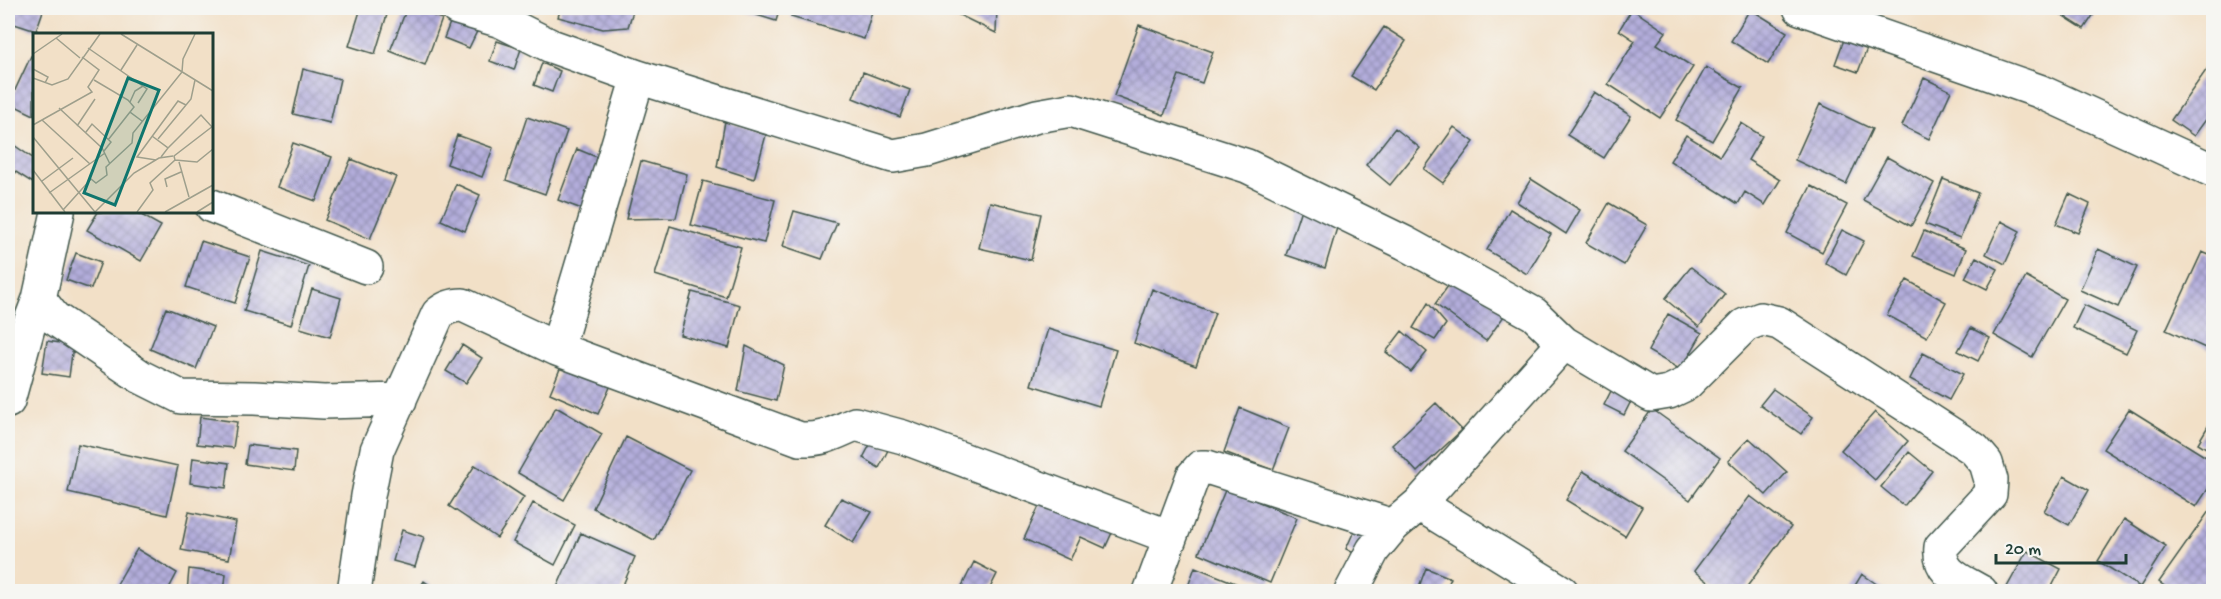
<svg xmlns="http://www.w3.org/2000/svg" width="2221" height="599" viewBox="0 0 2221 599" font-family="'Gochi Hand',sans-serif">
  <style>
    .building { fill: url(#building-cross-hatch) }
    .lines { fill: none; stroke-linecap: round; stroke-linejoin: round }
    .street-casing { stroke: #3f554a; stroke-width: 36 }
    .street { stroke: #fff; stroke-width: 33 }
    .inset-road { fill: none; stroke: #9e9f8c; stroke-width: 1.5 }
    .view { fill: #0f766e; fill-opacity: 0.15; stroke: #0f766e; stroke-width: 3 }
    .inset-edge { fill: none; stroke: #1f3d34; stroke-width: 3 }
  </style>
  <defs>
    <pattern id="building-cross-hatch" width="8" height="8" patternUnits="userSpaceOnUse" patternTransform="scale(1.5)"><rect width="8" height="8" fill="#b3addb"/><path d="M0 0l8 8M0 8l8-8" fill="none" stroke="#918eb2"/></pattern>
  </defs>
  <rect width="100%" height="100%" fill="#f6f6f2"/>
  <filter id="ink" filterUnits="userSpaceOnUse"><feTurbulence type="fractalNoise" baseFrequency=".0167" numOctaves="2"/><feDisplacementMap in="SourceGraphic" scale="12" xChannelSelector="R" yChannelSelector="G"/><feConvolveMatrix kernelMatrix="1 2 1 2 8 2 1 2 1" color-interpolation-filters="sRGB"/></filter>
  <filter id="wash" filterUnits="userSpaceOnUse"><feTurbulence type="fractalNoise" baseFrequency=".008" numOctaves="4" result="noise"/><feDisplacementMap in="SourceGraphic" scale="24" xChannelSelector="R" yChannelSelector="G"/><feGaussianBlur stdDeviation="1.35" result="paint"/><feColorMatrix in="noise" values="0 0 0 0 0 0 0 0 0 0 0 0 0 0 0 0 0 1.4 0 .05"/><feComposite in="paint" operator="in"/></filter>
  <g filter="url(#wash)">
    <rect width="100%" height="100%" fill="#f2e0c7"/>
    <g id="blocks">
      <path class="building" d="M8 8H44L36 31 8 22Z
        M361 8H389L375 54 349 46Z
        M407 8H413L442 19 425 65 390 51Z
        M561 8H634L628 27 603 29 558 17Z
        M734 8H780L776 21Z
        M793 8H873L864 39 791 17Z
        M958 8H997L996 33 955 13Z
        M1461 8H1474L1469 14Z
        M2051 8H2098L2084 29Z
        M1632 9 1666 32 1657 44 1693 67 1660 118 1608 84 1635 41 1619 30Z
        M1750 9 1787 32 1768 64 1731 41Z
        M453 15 479 27 469 48 444 38Z
        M1139 25 1213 52 1202 83 1179 75 1164 115 1114 96Z
        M1384 27 1406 41 1374 90 1351 76Z
        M1845 37 1868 46 1858 72 1835 64Z
        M497 41 521 49 514 70 490 61Z
        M31 56 34 57V115L9 103Z
        M2214 59V115L2210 114 2194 136 2171 120Z
        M542 63 560 71 552 92 534 85Z
        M1706 67 1743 88 1712 141 1676 120Z
        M303 69 340 79 330 123 293 114Z
        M863 72 910 90 900 117 853 98Z
        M1924 78 1951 91 1929 139 1902 126Z
        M1594 92 1631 116 1604 158 1567 135Z
        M1820 104 1872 129 1846 184 1795 160Z
        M527 117 567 131 545 194 506 180Z
        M725 121 766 135 754 179 717 167Z
        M1741 123 1762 136 1748 160 1780 180 1765 205 1745 192 1738 204 1670 161 1686 135 1720 156Z
        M1454 127 1474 142 1443 183 1424 169Z
        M1395 128 1420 148 1390 185 1366 165Z
        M457 135 493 148 482 177 447 164Z
        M8 141 34 159 33 183 8 167Z
        M293 143 332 157 316 201 277 187Z
        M577 149 606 161 587 211 558 200Z
        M1887 157 1934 183 1911 226 1863 200Z
        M351 159 396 177 370 239 325 220Z
        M641 161 687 174 676 218 626 219Z
        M1531 179 1580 210 1566 234 1517 202Z
        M1943 179 1978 193 1960 238 1925 224Z
        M703 181 775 200 764 243 691 225Z
        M456 184 480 195 465 231 441 220Z
        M1811 186 1847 205 1822 252 1787 233Z
        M2069 194 2090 204 2078 233 2056 224Z
        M990 202 1041 214 1031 260 979 248Z
        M1609 203 1647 225 1624 265 1586 243Z
        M1301 209 1339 221 1325 268 1286 255Z
        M1510 209 1551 234 1527 274 1487 250Z
        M794 211 837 223 822 259 783 246Z
        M98 212H136L161 226 141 261 87 230Z
        M2001 221 2020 231 2005 264 1986 254Z
        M670 226 741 247 726 297 655 275Z
        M1842 230 1864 241 1846 275 1825 263Z
        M1924 231 1966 249 1956 274 1913 256Z
        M201 241 250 257 235 303 186 287Z
        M2098 249 2137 267 2118 307 2080 290Z
        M262 251 309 266 291 325 244 311Z
        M2202 252 2214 257V352L2166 330Z
        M76 253 101 262 91 289 66 280Z
        M1976 257 1998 269 1987 289 1965 278Z
        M1691 267 1725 294 1699 327 1665 299Z
        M1456 275 1507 312 1486 341 1435 304Z
        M2026 277 2065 299 2032 357 1994 335Z
        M1907 280 1946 302 1927 337 1887 315Z
        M312 289 341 298 330 337 300 328Z
        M1152 289 1215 313 1196 366 1134 343Z
        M692 292 740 305 729 348 680 335Z
        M1428 303 1446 324 1435 340 1413 328Z
        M2084 305 2137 330 2126 353 2073 328Z
        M166 308 213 327 196 369 150 349Z
        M1668 314 1702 333 1681 370 1648 351Z
        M1971 328 1990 338 1978 361 1958 351Z
        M1048 329 1116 350 1099 406 1031 385Z
        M1402 331 1427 352 1411 372 1386 352Z
        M47 341 73 345 69 377 42 373Z
        M462 345 482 358 466 383 446 371Z
        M746 346 784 365 776 401 738 391Z
        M1923 353 1963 374 1949 400 1910 379Z
        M562 364 611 385 598 414 550 393Z
        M1614 385 1634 395 1624 415 1604 405Z
        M1773 389 1813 417 1801 434 1760 405Z
        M1436 403 1462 430 1417 472 1392 445Z
        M556 407 602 434 564 500 518 473Z
        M1240 408 1289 428 1273 470 1224 452Z
        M1652 409 1720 458 1690 500 1622 451Z
        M2129 409 2214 462V480L2196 507 2103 449Z
        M1875 412 1908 441 1875 480 1841 450Z
        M2214 416V453L2198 443Z
        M200 417 237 422 233 448 197 444Z
        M626 437 690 470 654 540 593 508Z
        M1749 438 1787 472 1766 495 1728 461Z
        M872 441 889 448 879 468 863 458Z
        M78 444 178 466 167 515 68 492Z
        M248 445 296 451 294 471 245 464Z
        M1909 452 1932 471 1904 506 1881 487Z
        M193 458 229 463 226 488 190 483Z
        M475 465 524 497 497 538 449 506Z
        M1583 471 1642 507 1625 536 1566 500Z
        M2064 476 2089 490 2069 525 2044 511Z
        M1226 488 1297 518 1270 583 1199 553Z
        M1045 493 1115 526 1105 548 1081 537 1070 560 1024 539Z
        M1750 496 1791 527 1743 592H1722L1694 571Z
        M841 498 872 512 853 543 825 525Z
        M533 503 575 525 555 565 513 542Z
        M2214 504V580L2206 592H2173L2159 582Z
        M189 512 236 522 229 559 181 550Z
        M2124 519 2166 546 2140 587 2098 561Z
        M1355 529 1373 538 1363 558 1346 549Z
        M402 530 424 537 415 567 393 561Z
        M581 533 635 557 620 592H555Z
        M137 549 177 573 167 592 113 591Z
        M2027 551 2061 569 2049 592H2015L2007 587Z
        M974 562 997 574 988 592H959Z
        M1195 567 1240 585 1238 592H1186Z
        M1426 568 1451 578 1445 592H1417Z
        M189 569 226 574 224 592H187Z
        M1862 574 1888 592H1851Z
        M424 581 440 592H417Z"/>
    </g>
  </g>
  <g filter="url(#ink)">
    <use href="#blocks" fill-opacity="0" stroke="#3f554a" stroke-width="1.5"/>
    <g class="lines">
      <g class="street-casing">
        <path id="street" d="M457 8 501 21 551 46 638 77 893 156 927 150 1037 116 1071 110 1247 166 1405 243 1534 314 1564 343 1651 395 1669 392 1686 384 1745 325 1761 319 1779 323 1974 449 1986 463 1991 480 1990 494 1941 547C1938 574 1961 580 1981 592
          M1800 8 2039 91 2214 171
          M212 206 366 267
          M39 299 54 318 141 377 181 397 254 398 324 402 400 400
          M557 349 800 439C824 440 834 433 855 424L903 437 1170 537
          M8 401 28 328 39 299 58 212
          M1419 504 1562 592
          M354 592 368 496 377 450 438 314C446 307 453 305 463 305L557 349 638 77
          M1150 592 1193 476 1201 467H1207L1393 526
          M1351 592 1373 550 1393 526 1419 504 1564 343"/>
      </g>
      <use href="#street" class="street"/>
    </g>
  </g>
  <g transform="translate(33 33)">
    <rect width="180" height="180" fill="#f2e0c7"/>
    <path class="inset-road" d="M88 1 180 58M23 5 47 25M55 15 114 56 105 70M0 21 29 1M0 36 15 44 12 50M88 37 104 12M0 45 19 52 35 46 67 1M61 47 95 67 101 74 97 79 109 88M97 69 102 58 110 53M26 75 69 115 77 131M9 87 57 131M0 92 59 59 55 54 66 37 49 24M44 93 62 66M53 99 59 91 78 109 71 118M119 103 135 115 128 124M0 104 62 179M125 106 158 66 162 47M75 107 97 79M135 115 168 82 179 94M123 127 104 124 145 68 153 72M142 127 164 129 180 116M146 129 156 164M0 137 32 179M9 148 40 125M134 154 132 146 148 139M16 160 72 120M30 177 58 146 63 150 74 142 73 134 99 110 100 100 149 39 150 26 162 1M62 179 101 140 126 125 140 123M104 179 120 157 117 150 142 127 141 123 180 93M132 179 180 152M164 179 180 169"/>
    <path class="view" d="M95 45 126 57 82 172 51 160Z"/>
    <rect width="180" height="180" class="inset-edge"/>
  </g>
  <rect width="2221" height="599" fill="none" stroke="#f6f6f2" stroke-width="30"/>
  <path d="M1996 554v9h130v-9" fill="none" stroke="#1f3d34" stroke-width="3"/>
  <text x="2005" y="554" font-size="18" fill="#1f3d34" stroke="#f6f6f2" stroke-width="4.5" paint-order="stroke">20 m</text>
</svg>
